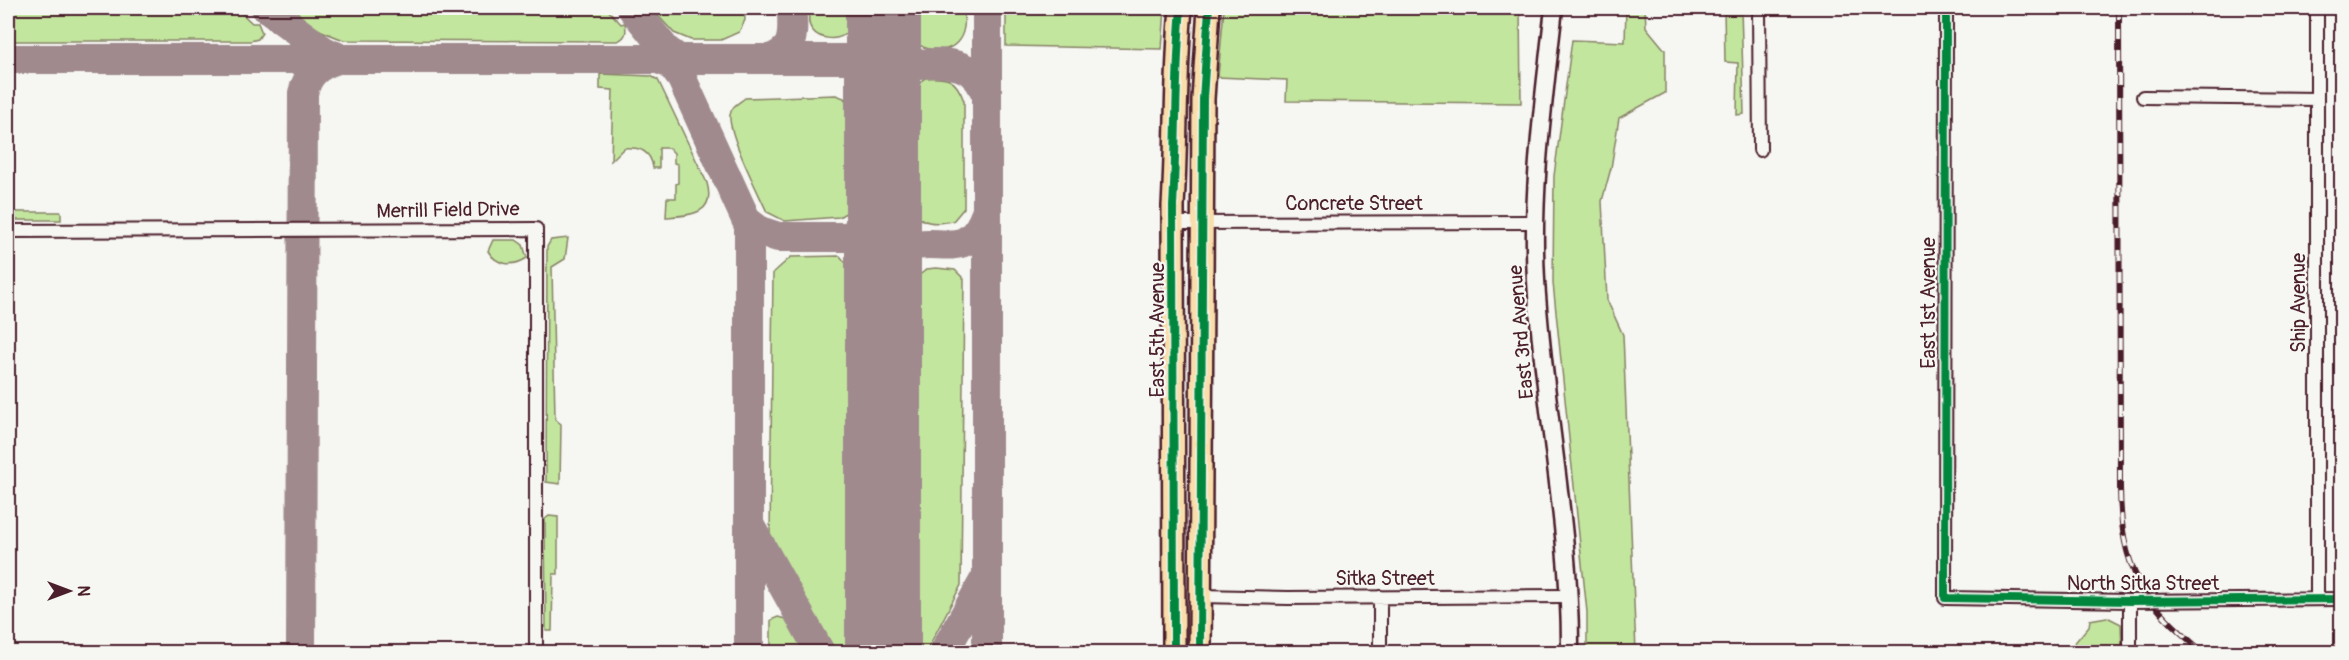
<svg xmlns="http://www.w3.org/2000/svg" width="2349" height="660" viewBox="0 0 2349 660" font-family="Pangolin,sans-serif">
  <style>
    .green { fill: #c3e69f; stroke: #868265; stroke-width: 1.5 }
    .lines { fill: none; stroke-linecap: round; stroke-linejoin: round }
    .taxiway { stroke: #a08a8e; stroke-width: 30 }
    .runway { stroke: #a08a8e; stroke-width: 76 }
    .street-casing { stroke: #4a1f2b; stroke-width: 16 }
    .secondary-casing { stroke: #4a1f2b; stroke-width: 21 }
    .highway-casing { stroke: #4a1f2b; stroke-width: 26 }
    .street { stroke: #f6f6f2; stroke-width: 12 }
    .secondary { stroke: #f6f6f2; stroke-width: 16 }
    .highway { stroke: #f9deab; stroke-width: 21 }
    .rail-casing { stroke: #4a1f2b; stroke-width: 6 }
    .rail { stroke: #f6f6f2; stroke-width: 4; stroke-dasharray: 11; stroke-linecap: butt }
    .cycleway-casing { stroke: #f6f6f2; stroke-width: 11 }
    .cycleway { stroke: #00873e; stroke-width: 8 }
    .labels { text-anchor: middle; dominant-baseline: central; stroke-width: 4.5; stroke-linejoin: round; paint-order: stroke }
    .street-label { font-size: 20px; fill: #4a1f2b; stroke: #f6f6f2 }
  </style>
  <rect width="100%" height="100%" fill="#f6f6f2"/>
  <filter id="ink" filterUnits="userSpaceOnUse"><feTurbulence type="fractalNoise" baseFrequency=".0167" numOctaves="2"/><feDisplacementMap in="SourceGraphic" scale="12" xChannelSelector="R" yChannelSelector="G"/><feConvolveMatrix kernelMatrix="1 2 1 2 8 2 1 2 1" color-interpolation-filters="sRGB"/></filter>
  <g filter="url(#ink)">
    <path class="green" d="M8 8H236L252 23H258L262 33 258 39 250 41H8Z
      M295 8H606L621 24 625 23C627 32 626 38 617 41L344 40C325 33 305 26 295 8Z
      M651 8H744L745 20 739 32 721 40H691L674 33Z
      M812 8H850C865 52 793 45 812 8Z
      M912 8H964C964 14 965 21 964 27 960 54 930 56 913 40Z
      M1006 8H1165L1162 49 1006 46Z
      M1224 8H1520L1521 103 1286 101 1287 80 1218 77Z
      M1626 8H1645L1646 27 1665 50V93L1619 118 1611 168 1602 201 1607 300 1623 335 1636 652H1587V612L1553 283 1554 176 1572 40 1625 42Z
      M1724 8H1741L1744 114 1737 115 1738 63 1725 62Z
      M600 74 651 76 658 80 707 183C716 215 690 215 666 217L667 198H676V184L678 183V164L674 163V153L669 148H659V168H653C651 151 640 147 624 148L611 161 613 90 600 89Z
      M925 78C948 77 956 78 964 101V208L953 221C936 224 922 225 912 210L911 90Z
      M836 95 844 98 849 106V211L839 217 785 221 767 212C758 192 728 134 730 115 731 106 739 103 745 98Z
      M8 212H61V220H8Z
      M568 238 565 259 552 267 555 419 561 424 560 484 546 482 547 247 551 240Z
      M493 240H516L523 245 527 258C513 267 497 266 488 251Z
      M840 256 850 268 847 645 845 652 836 651 778 557 770 537 773 273 791 257Z
      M936 268 955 270 964 279 961 585 927 650H915L916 278 927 269Z
      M549 516 558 517V574H553L552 631H546L545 519Z
      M778 617 789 620 806 652H771V620Z
      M2107 617 2121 624 2122 652H2067L2089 626 2090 620Z"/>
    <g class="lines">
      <path class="taxiway" d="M266 8 324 51 342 59
        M632 8 666 50 680 60
        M987 8V652
        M8 59H846C864 57 877 47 883 30
        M658 59 671 64 682 79 749 226V652
        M769 59C797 50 792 33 792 8
        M883 100C886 92 889 82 895 75 909 60 951 60 968 70 978 76 983 86 987 96
        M748 222 760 231 778 237H847L868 227 883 207
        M883 277C887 269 891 259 899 253 931 228 966 269 986 213
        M751 528 820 652
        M301 652 303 93C308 74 317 66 335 60
        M944 652 985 579"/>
      <path class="runway" d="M883 652V8"/>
      <g class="street-casing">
        <path id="street" d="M1759 8 1760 150
          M1946 8 1945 598 2130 601 2342 599
          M2317 8V599
          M2143 97 2317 99
          M1173 223 1534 222
          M8 231 536 229V652
          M1201 596 1288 598 1568 596
          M1380 597V652
          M2130 652V601"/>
      </g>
      <g class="secondary-casing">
        <path id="secondary" d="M1554 8C1544 99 1531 188 1536 280 1543 404 1571 528 1570 652"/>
      </g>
      <g class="highway-casing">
        <path id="highway" d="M1174 652 1173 206C1177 140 1175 73 1181 8
          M1200 652 1203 99 1209 8"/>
      </g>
      <use href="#street" class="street"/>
      <use href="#secondary" class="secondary"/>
      <use href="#highway" class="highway"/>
      <g class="rail-casing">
        <path id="rail" d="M2119 8 2120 488C2121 570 2142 601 2203 652"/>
      </g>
      <use href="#rail" class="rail"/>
      <g class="cycleway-casing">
        <path id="cycleway" d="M1946 8 1945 598 2130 601 2342 599
          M1174 652 1173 206C1177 140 1175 73 1181 8
          M1200 652 1203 99 1209 8"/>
      </g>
      <use href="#cycleway" class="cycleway"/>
    </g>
  </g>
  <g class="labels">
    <g class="street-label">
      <text x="1354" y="203">Concrete Street</text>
      <text transform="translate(448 210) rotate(-1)">Merrill Field Drive</text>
      <text transform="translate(1928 303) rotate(-90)">East 1st Avenue</text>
      <text transform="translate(2298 303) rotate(-90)">Ship Avenue</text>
      <text transform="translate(1157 330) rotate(-90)">East 5th Avenue</text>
      <text transform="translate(1521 332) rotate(-95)">East 3rd Avenue</text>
      <text x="1385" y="578">Sitka Street</text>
      <text x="2143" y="583">North Sitka Street</text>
    </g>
  </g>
  <rect width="2349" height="660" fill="none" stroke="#f6f6f2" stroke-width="30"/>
  <rect x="15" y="15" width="2319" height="630" fill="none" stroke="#4a1f2b" stroke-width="2" filter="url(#ink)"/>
  <g transform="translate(69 591) rotate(90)" stroke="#f6f6f2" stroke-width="4.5" paint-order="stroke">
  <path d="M0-4.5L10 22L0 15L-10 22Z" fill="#4a1f2b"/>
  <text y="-9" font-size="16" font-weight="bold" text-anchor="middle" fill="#4a1f2b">N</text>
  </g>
</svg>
